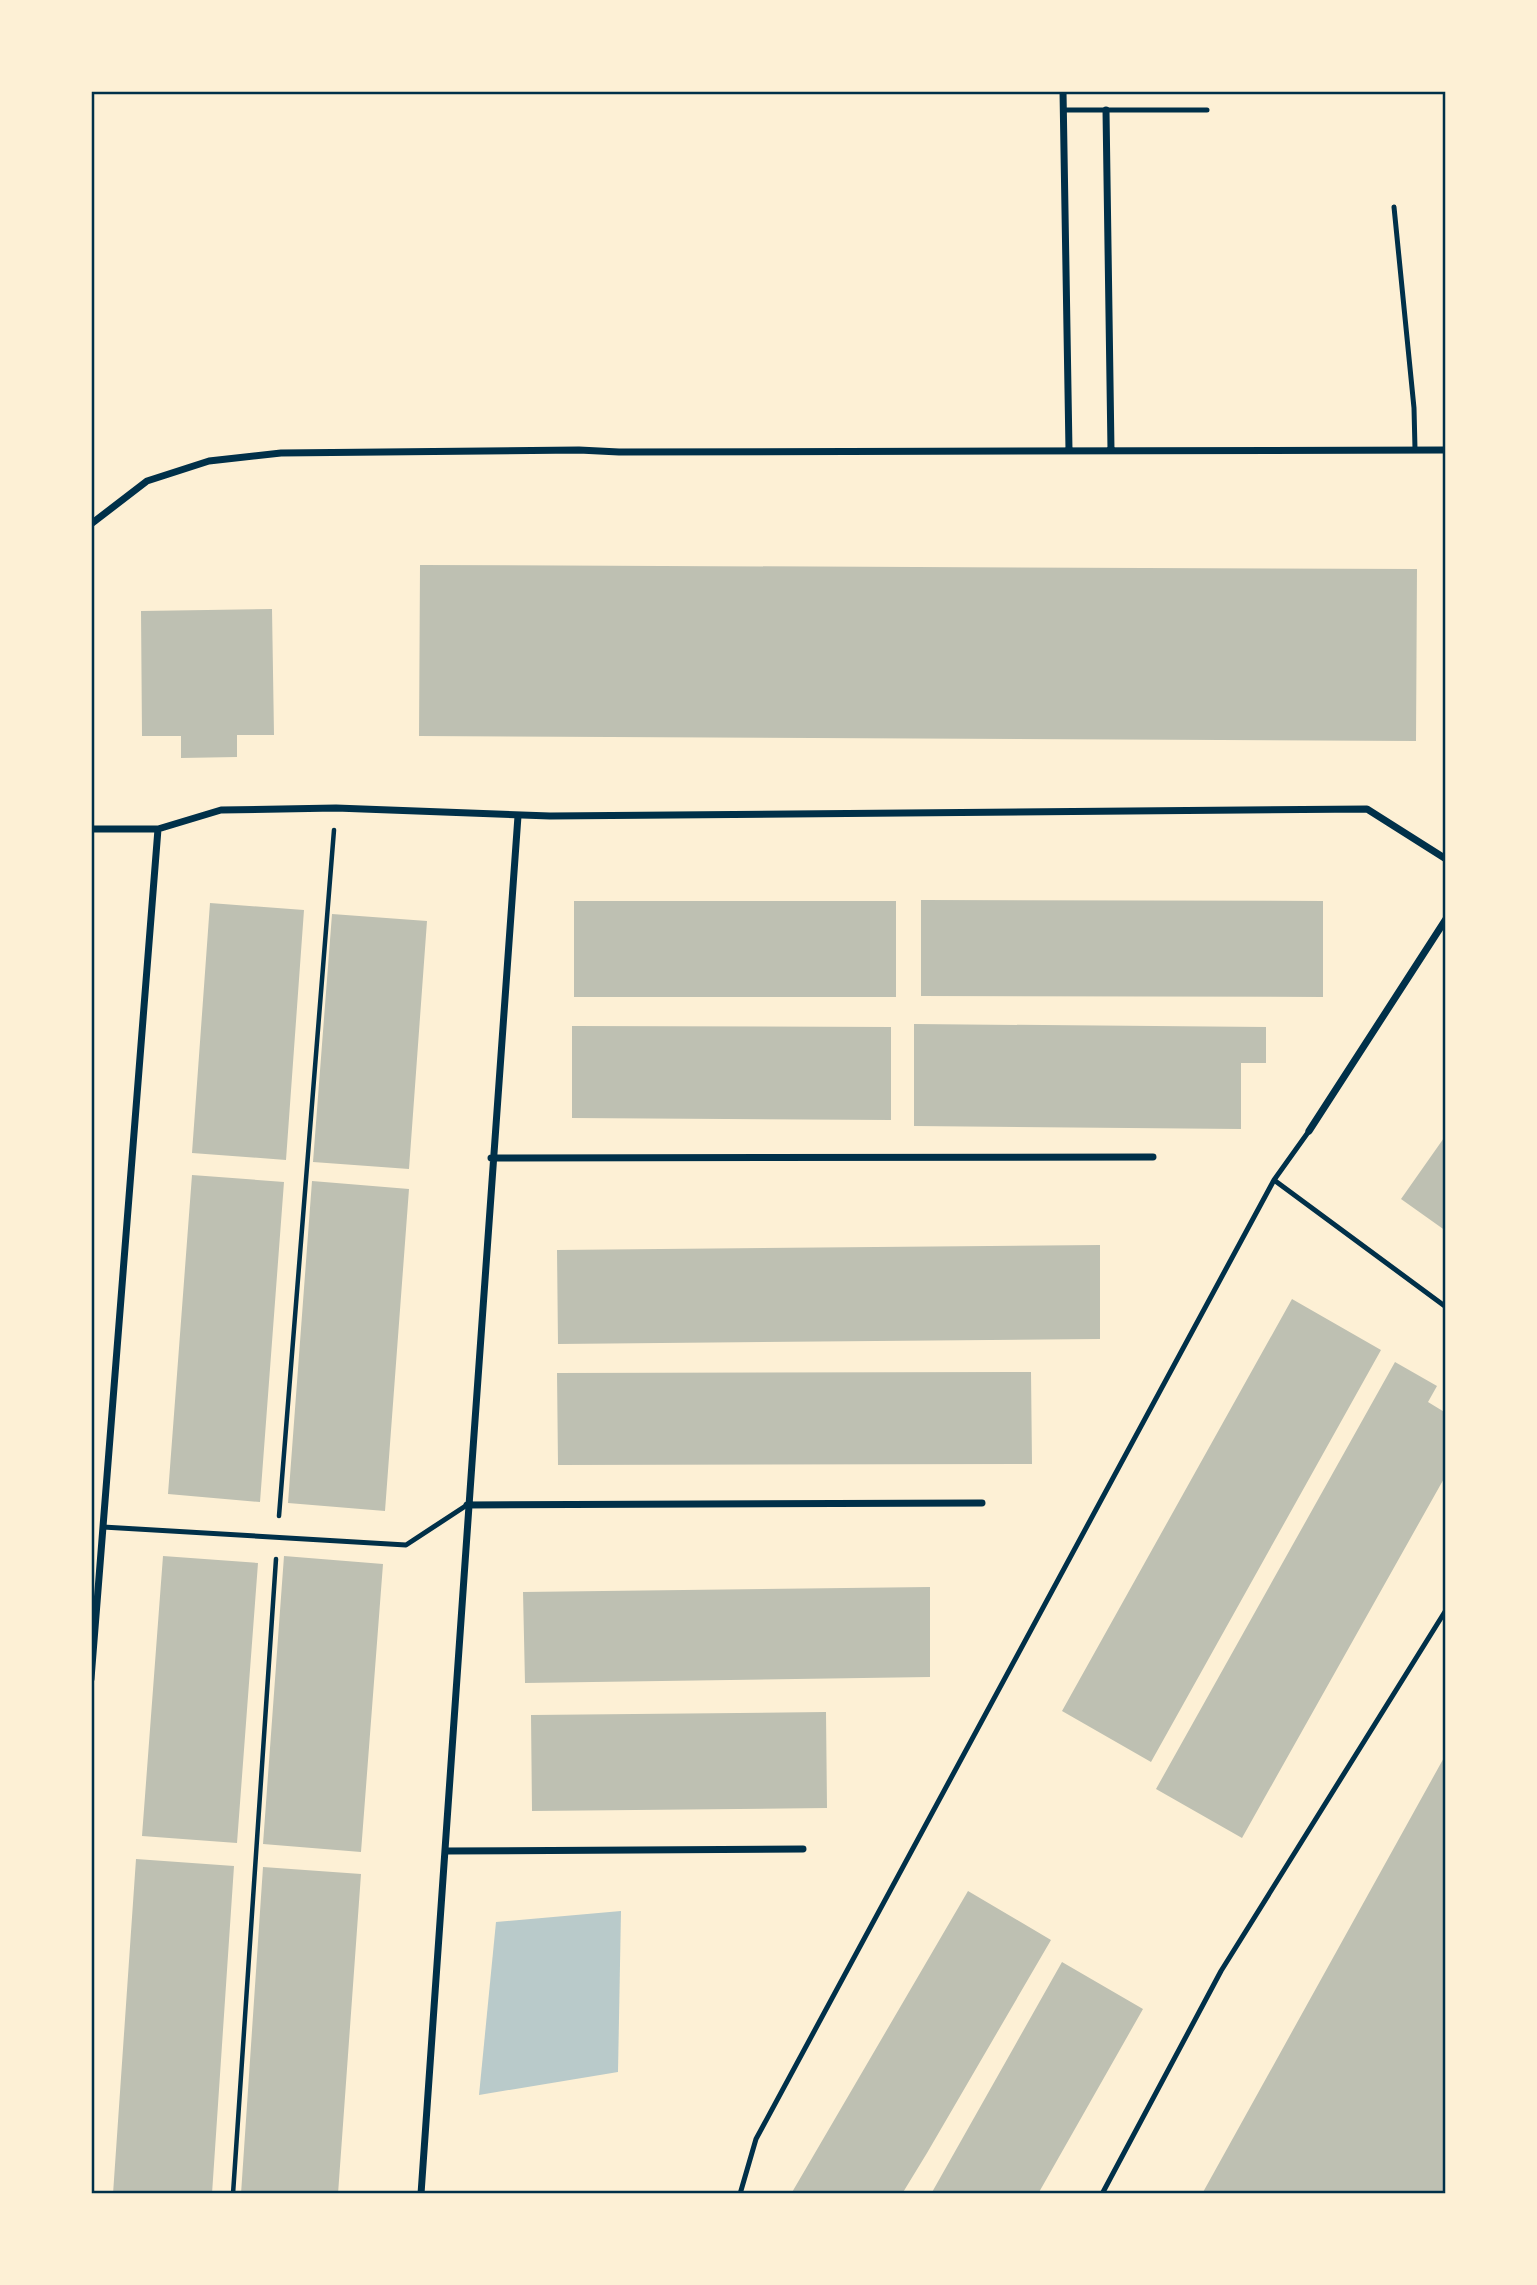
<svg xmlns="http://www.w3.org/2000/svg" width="1537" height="2285" viewBox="0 0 1537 2285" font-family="'Fira Sans',sans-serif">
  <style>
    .green { fill: #b9caca }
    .building { fill: #bec0b2 }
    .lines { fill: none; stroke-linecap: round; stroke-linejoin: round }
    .path { stroke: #003049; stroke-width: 4.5 }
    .service { stroke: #003049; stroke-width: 5 }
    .minor { stroke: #003049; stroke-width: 7 }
    .neatline { fill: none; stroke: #003049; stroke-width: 2.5 }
  </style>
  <rect width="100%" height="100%" fill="#fdf0d5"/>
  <path class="green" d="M621 1911 618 2072 479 2095 496 1922Z"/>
  <path class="building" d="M420 565 1417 569 1416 741 419 736Z
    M272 609 274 735H237V757L181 758V736H142L141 611Z
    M921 900 1323 901V997L921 996Z
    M574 901H896V997H574Z
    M210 903 304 910 286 1160 192 1153Z
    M332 914 427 921 409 1169 313 1162Z
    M914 1024 1266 1027V1063H1241V1129L914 1126Z
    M572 1026 891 1027V1120L572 1118Z
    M1446 1135V1231L1401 1199Z
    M192 1175 284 1182 260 1502 168 1494Z
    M312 1181 409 1189 385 1511 288 1503Z
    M1100 1245V1339L558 1344 557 1250Z
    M1292 1299 1381 1350 1151 1762 1062 1711Z
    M1395 1362 1437 1386 1428 1402 1446 1413V1475L1242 1838 1156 1789Z
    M1031 1372 1032 1464 558 1465 557 1373Z
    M163 1556 258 1563 237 1843 142 1836Z
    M284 1556 383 1564 361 1852 263 1844Z
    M930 1587V1677L525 1683 523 1592Z
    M826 1712 827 1808 532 1811 531 1715Z
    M1446 1754V2194H1202Z
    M136 1859 234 1866 212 2194H113Z
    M263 1867 361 1874 338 2194H241Z
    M968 1891 1051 1940 927 2153 902 2194H791Z
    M1062 1962 1143 2009 1038 2194H931Z"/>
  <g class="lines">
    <path class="path" d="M279 1516 334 830
      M233 2194 276 1559"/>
    <path class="service" d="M1063 110H1207
      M1394 207 1414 408 1415 449
      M1274 1180 1446 1307
      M103 1527 406 1545 467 1505
      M740 2194 756 2139 1274 1180 1309 1131
      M1102 2194 1221 1971 1446 1610"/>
    <path class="minor" d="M1063 91 1069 450
      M1106 110 1111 450
      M91 524 147 481 209 461 281 453 579 450 619 452 1446 450
      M91 829H158L221 810 336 808 550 816 1367 809 1446 859
      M1309 1131 1446 919
      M491 1158 1153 1157
      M467 1505 982 1503
      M91 1679 158 829
      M446 1851 803 1849
      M421 2194C455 1735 483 1275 518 816"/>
  </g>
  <rect width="1537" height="2285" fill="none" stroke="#fdf0d5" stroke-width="186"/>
  <rect x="93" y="93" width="1351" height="2099" class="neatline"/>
</svg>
